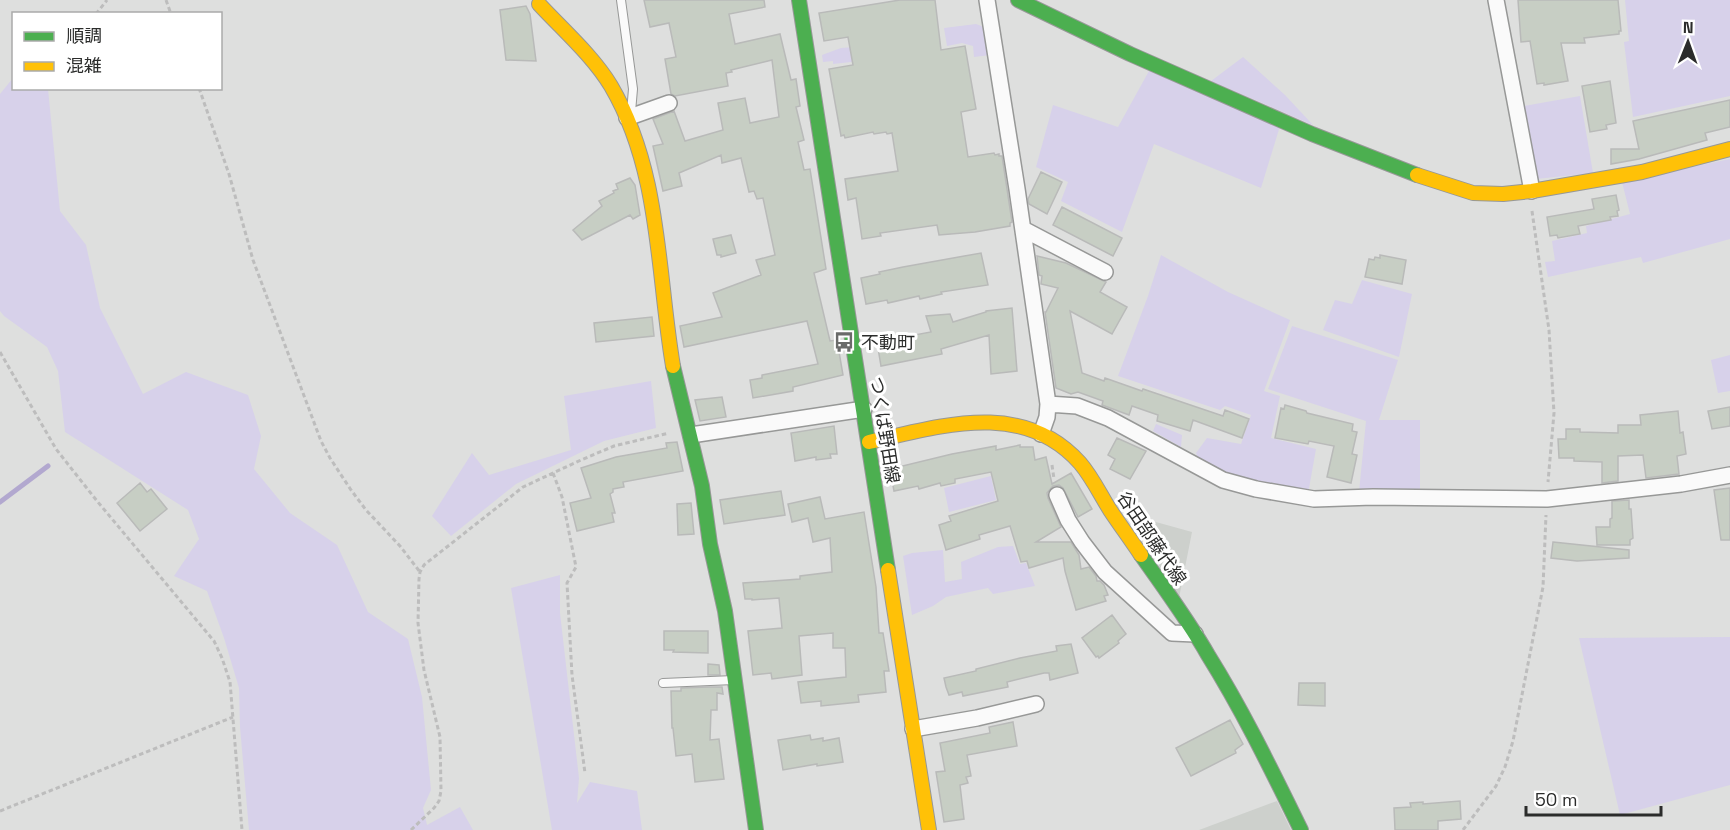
<svg xmlns="http://www.w3.org/2000/svg" width="1730" height="830" viewBox="0 0 1730 830" font-family="'Space Grotesk','Noto Sans JP',sans-serif">
  <style>
    .built { fill: #cdd0cc }
    .green { fill: #d7d1ea }
    .lines { fill: none; stroke-linecap: round; stroke-linejoin: round }
    .stream { stroke: #b2a8cf; stroke-width: 5 }
    .building { fill: #c7cec4; stroke: #b9bab9; stroke-width: 1.5 }
    .lane-casing { stroke: #979897; stroke-width: 10 }
    .street-casing { stroke: #979897; stroke-width: 18 }
    .fast-casing { stroke: #979897; stroke-width: 16 }
    .slow-casing { stroke: #979897; stroke-width: 16 }
    .path { stroke: #bdbdbd; stroke-width: 3; stroke-dasharray: 4.5 3; stroke-linecap: butt }
    .lane { stroke: #fafafa; stroke-width: 8 }
    .street { stroke: #fafafa; stroke-width: 15 }
    .fast { stroke: #4caf50; stroke-width: 14 }
    .slow { stroke: #ffc107; stroke-width: 14 }
    .labels { text-anchor: middle; dominant-baseline: central; stroke-width: 6; stroke-linejoin: round; paint-order: stroke }
    .poi-label { font-size: 18px; fill: #2b2c2b; stroke: #fff; text-anchor: start }
    .street-label { font-size: 18px; fill: #2b2c2b; stroke: #fff }
  </style>
  <rect width="100%" height="100%" fill="#dedfde"/>
  <path class="built" d="M1127 514 1192 532 1179 598Z
    M1277 801 1291 830H1199Z"/>
  <path class="green" d="M1625 0H1730V96L1633 117 1624 42 1629 41Z
    M976 24 984 27 990 55 974 57 973 46 962 43 947 46 944 28Z
    M855 47 860 61 833 64V61L823 62 822 55 841 48Z
    M1243 57 1285 95 1313 125 1211 81Z
    M1149 71 1280 126 1261 188 1154 144 1122 232 1061 201 1068 182 1036 167 1053 105 1118 127Z
    M13 78 14 88 48 89 60 211 86 245 100 308 143 394 186 372 248 395 261 436 254 469 290 513 337 545 368 612 408 639 422 697 431 790 423 808 427 825 460 807 473 830H249L240 727 239 688 224 638 207 591 174 576 199 539 188 510 65 432 58 371 47 347 4 316 0 311V94Z
    M1580 96 1593 173 1536 179 1524 106Z
    M1730 159V239L1643 263 1641 257 1548 277 1545 262 1555 261 1552 241 1587 233 1586 226 1630 214 1622 182Z
    M1161 255 1228 292 1290 320 1264 391 1280 396 1271 438 1316 449 1308 494 1231 475 1198 458 1196 453 1207 438 1241 444 1251 415 1225 406 1220 410 1118 376 1148 296Z
    M1362 280 1412 294 1399 357 1323 330 1335 300 1352 304Z
    M1292 326 1398 360 1379 420H1420V493L1359 492 1366 421 1268 389Z
    M1730 355V391L1718 393 1711 360Z
    M651 381 656 428 604 441 516 484 451 536 432 516 472 453 489 475 571 450 564 396Z
    M1156 424 1182 435 1181 447 1153 431Z
    M991 476 996 500 949 512 944 488Z
    M1013 546 1020 564 1026 563 1035 586 993 594 988 588 946 597 933 606 912 615 903 556 912 553 943 550 945 582 962 579 961 562 998 547Z
    M560 575V613L579 778 577 803 590 782 637 791 642 830H552L511 588Z
    M1730 637V785L1620 815 1579 638Z"/>
  <g class="lines">
    <path class="stream" d="M0 502 48 466"/>
  </g>
  <path class="building" d="M644 0H764L765 7 729 14 735 44 780 34 791 80 796 79 800 106 796 107 804 140 798 142 804 170 810 169 826 269 814 273 830 341 837 340 843 375 793 387V391L753 398 750 380 762 378V375L818 364 807 321 684 347 680 326 722 317 713 293 761 275 756 260 775 255 763 198 757 199 754 191 749 192 741 158 722 163 721 155 679 173 682 186 663 191 653 146 663 144 653 119 674 111 685 141 723 130 718 103 745 98 750 123 779 117 772 60 731 70 732 72 726 73 728 86 675 96 671 94 665 59 676 57 669 23 650 27Z
    M900 0H935L941 50 965 46 976 109 961 112 968 157 994 153 995 155 999 154V156H1002L1012 222 1010 223V226L975 232 939 235 937 225 880 233 881 236 862 239 856 198 848 200 845 179 898 171 892 133 887 134 886 132 874 134 873 132 845 138 844 135 841 136 829 69 853 65 848 37 824 41 819 13Z
    M1518 0H1618L1621 31H1619V34L1584 38 1585 43H1561L1568 81 1544 85V83L1537 84 1530 41 1521 42Z
    M526 6 530 14 536 61 506 60 500 10Z
    M1610 81 1616 123 1606 125 1607 129 1590 132 1582 86Z
    M1730 100V127L1705 133 1707 140 1639 159 1611 164V149H1639L1633 121Z
    M1041 172 1062 182 1047 214 1029 204 1028 199Z
    M630 178 635 185 640 215 633 219 630 215 582 240 573 230 602 206 599 201 614 193 613 191 618 189 616 184Z
    M1616 195 1619 210 1617 211 1618 216 1610 217 1611 220 1578 226 1580 234 1558 238 1557 235 1550 236 1547 217 1594 209 1592 199Z
    M1062 207 1122 238 1113 256 1053 225Z
    M731 235 736 253 721 257V255H717L713 239Z
    M981 253 988 285 941 292 942 294 920 299 919 296 888 303 887 300 866 304 861 278 880 274 879 272 903 267Z
    M1380 255 1406 260 1402 284 1365 277 1369 259 1374 260 1375 257 1380 258Z
    M1037 256 1066 263 1106 282 1100 292 1127 307 1112 334 1070 311 1082 373 1104 381 1105 378 1142 391 1143 389 1223 416 1225 410 1249 419 1242 438 1193 420 1190 431 1157 421 1158 415 1132 406 1129 415 1102 405 1103 401 1078 392 1071 394 1056 388 1045 312H1046L1058 288 1041 284 1042 276 1039 275Z
    M1012 308 1017 371 991 374 989 335 941 349 942 354 881 366 877 342 931 332 926 316 950 314 953 322 986 312V311Z
    M652 317 654 336 596 342 594 323Z
    M722 397 726 417 700 421 695 400Z
    M1285 405 1306 411 1307 413 1353 424 1352 431 1357 432 1352 454 1357 455 1351 483 1327 477 1334 446 1309 441 1308 444 1275 438 1281 408 1284 409Z
    M1730 407V426L1712 429 1708 411Z
    M1678 411 1680 433 1683 432 1686 454 1677 456 1679 474 1646 478 1643 455 1618 456V481L1602 483V462L1574 461V458H1559L1558 439H1566V429H1580V432L1618 433V425H1641L1640 415Z
    M834 426 837 454H830L831 458 816 460V457L795 461 791 433Z
    M1117 438 1146 451 1130 479 1110 469 1115 459 1108 455Z
    M677 442 683 471 623 482 624 487 613 489V492L610 494 615 513H612L614 522 577 531 570 503 591 498 581 468 616 457 667 448 666 443Z
    M1020 445V447H1033L1035 460 1046 457 1052 484 1071 473 1092 509 1078 517 1063 488 1059 485 1053 486 1047 493 1048 498 1061 527 1036 542H1071L1079 555 1081 569 1089 567 1096 576 1097 581H1100L1104 585 1108 595 1104 596 1106 601 1076 610 1065 571 1063 558 1029 568 1027 561 1021 562 1010 526 979 535 980 539 946 550 939 525 951 521 949 516 998 501 991 472 955 479V483L941 486 940 483 919 489 918 486 894 491 890 469 952 454 996 446V450Z
    M140 483 147 492 151 489 167 509 140 531 117 503Z
    M1730 488V540H1721L1714 490Z
    M781 491 785 515 724 524 720 500Z
    M820 497 825 519 864 512 876 587 879 633H883L889 671H884L886 692 858 695 859 702 821 706V701L801 703 798 682 846 677 845 648H833V633L799 636 802 675 772 679 771 673 753 675 748 631 782 628 779 598 752 600V599H745L743 583 800 579V576L832 572 830 538 813 542 808 518 792 522 788 504Z
    M1629 500V509H1631L1633 538 1630 540V545H1597L1596 527H1610V519L1612 518V501Z
    M691 503 694 534 678 535 677 504Z
    M1553 542 1629 550V558L1577 561 1551 558Z
    M1112 615 1126 634 1118 641 1119 643 1099 658 1098 656 1096 657 1082 638Z
    M664 631H708V653L673 652 674 650H664Z
    M1071 644 1078 673 1050 680 1049 673H1044L1007 682 1008 687 963 696 962 692 949 695 946 687 944 678 976 671V669L1020 658 1057 651 1056 646Z
    M708 664 719 665 720 675H708Z
    M1299 683H1325V706L1298 705Z
    M708 687H722L723 694 717 693V710H711L710 740 719 739 724 779 695 782 692 754 676 756 673 728H672L671 691H681V688Z
    M1230 720 1243 744 1235 750 1236 753 1191 776 1176 748Z
    M1013 722 1017 746 967 755 971 776 966 777 968 783 960 785 964 819 944 822 936 772 945 771 940 743 990 733 989 727Z
    M810 735 811 740 823 738V741L839 738 843 762 817 766V764L783 770 778 740Z
    M1460 801 1461 819 1438 821V830H1395L1394 808 1411 807 1410 803 1423 802V804Z"/>
  <g class="lines">
    <g class="lane-casing">
      <path id="lane" d="M621 0 633 89 631 112
        M663 683 734 680"/>
    </g>
    <g class="street-casing">
      <path id="street" d="M987 0 1017 189 1048 404 1047 417 1041 434
        M1496 0 1532 191
        M627 118 669 103
        M1023 229 1105 272
        M1048 404 1077 406 1108 418 1223 480 1256 489 1314 499 1373 497 1547 499 1681 484 1730 475
        M691 435 864 409
        M1057 495 1068 520 1082 542 1105 572 1172 633 1195 634
        M913 729 977 718 1036 704"/>
    </g>
    <g class="fast-casing">
      <path id="fast" d="M799 0 888 570
        M1018 0 1130 54 1312 134 1417 175
        M673 366 702 486 710 544 725 611 756 830
        M1141 555C1164 588 1188 620 1208 655 1243 711 1272 771 1301 830"/>
    </g>
    <g class="slow-casing">
      <path id="slow" d="M539 4C563 30 593 56 611 86 661 171 657 272 673 366
        M1417 175 1473 193 1503 194 1532 191 1642 172 1730 149
        M869 442C941 426 1023 399 1080 463 1092 477 1100 494 1110 510 1120 525 1131 540 1141 555
        M888 570 929 830"/>
    </g>
    <path class="path" d="M166 0 171 14
      M96 14 107 0
      M199 88 229 174 253 260 321 441 330 458 351 490 366 510 400 546 420 572
      M1532 211 1549 330 1554 413 1548 482
      M0 352 56 449 97 501 214 641 222 658 230 682 242 830
      M1052 465 1054 479
      M553 473 562 497 576 567 567 583 572 675 585 773
      M0 811 233 717
      M411 830 434 808 439 801 441 791 440 737 424 670 418 623 419 579 420 572 424 565 523 487 581 460 614 446 669 433
      M1463 830 1496 786 1505 767 1513 741 1543 587 1546 515"/>
    <use href="#lane" class="lane"/>
    <use href="#street" class="street"/>
    <use href="#fast" class="fast"/>
    <use href="#slow" class="slow"/>
  </g>
  <defs>
    <g id="bus-bare" transform="scale(1.62)"><path d="M-5-6H5V4H4V6H2V4H-2V6H-4V4H-5ZM-3.5-4V0h7V-4ZM-3.5 1.2v1.5H-2V1.2ZM2 1.2v1.5H3.5V1.2Z" fill="#6a6b6a" stroke="#fff" stroke-width="2.5" paint-order="stroke"/></g>
  </defs>
  <g fill-rule="evenodd">
    <use href="#bus-bare" x="844" y="342"/>
  </g>
  <g class="labels">
    <g class="poi-label">
      <text x="861" y="342">不動町</text>
    </g>
    <g class="street-label">
      <text transform="translate(885 430) rotate(81)">つくば野田線</text>
      <text transform="translate(1152 538) rotate(56)">谷田部藤代線</text>
    </g>
  </g>
  <rect x="12" y="12" width="210" height="78" fill="#ffffff" stroke="#aaabaa" stroke-width="1.5"/>
  <rect x="24" y="32" width="30" height="9" fill="#4caf50" stroke="#aaabaa" stroke-width="1.5"/>
  <text x="66" y="42" font-size="18" fill="#2b2c2b">順調</text>
  <rect x="24" y="62" width="30" height="9" fill="#ffc107" stroke="#aaabaa" stroke-width="1.5"/>
  <text x="66" y="72" font-size="18" fill="#2b2c2b">混雑</text>
  <g transform="translate(1688 42) rotate(1)" stroke="#ffffff" stroke-width="4.5" paint-order="stroke">
  <path d="M0-4.5L10 22L0 15L-10 22Z" fill="#2b2c2b"/>
  <text y="-9" font-size="16" font-weight="bold" text-anchor="middle" fill="#2b2c2b">N</text>
  </g>
  <path d="M1526 806v9h135v-9" fill="none" stroke="#2b2c2b" stroke-width="3"/>
  <text x="1535" y="806" font-size="18" fill="#2b2c2b" stroke="#ffffff" stroke-width="4.5" paint-order="stroke">50 m</text>
</svg>
